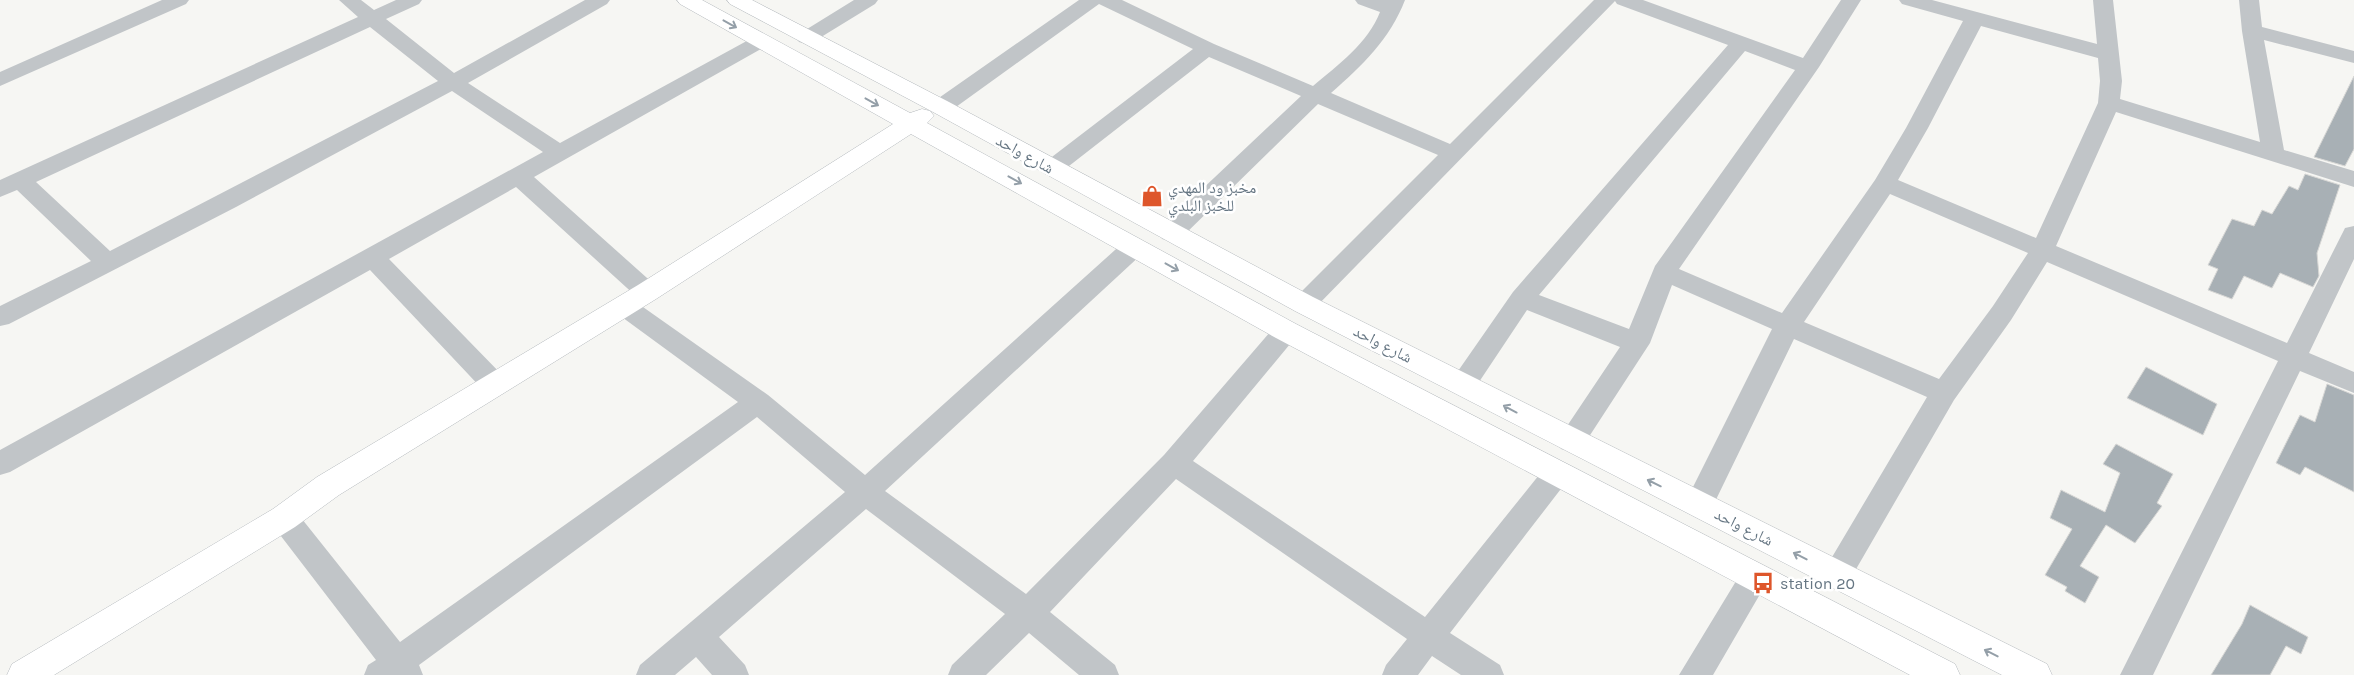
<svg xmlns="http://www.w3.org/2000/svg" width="2354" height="675" viewBox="0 0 2354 675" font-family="Karla,'Noto Naskh Arabic',sans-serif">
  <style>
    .building { fill: #a8b0b5; stroke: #d7d7d5 }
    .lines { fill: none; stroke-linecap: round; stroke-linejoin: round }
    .secondary-casing { stroke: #b4b9bd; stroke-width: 1 }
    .street { fill: #c1c5c8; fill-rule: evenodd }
    .secondary { fill: #fff; fill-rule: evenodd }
    .oneway { stroke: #949fa8 }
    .labels { text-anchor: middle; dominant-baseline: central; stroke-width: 5; stroke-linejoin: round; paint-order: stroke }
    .street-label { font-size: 16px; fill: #667683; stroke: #fff }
    .poi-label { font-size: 16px; fill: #667683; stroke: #fff; text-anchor: start }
  </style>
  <rect width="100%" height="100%" fill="#f6f6f3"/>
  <path class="building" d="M2354 76V149L2345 166 2314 157Z
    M2305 174 2340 185 2317 253 2319 276 2313 287 2280 273 2272 288 2244 276 2232 299 2208 290 2218 269 2208 265 2232 219 2254 226 2262 210 2272 214 2289 186 2298 190Z
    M2146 367 2217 404 2203 435 2127 398Z
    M2327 384 2354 395V492L2305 467 2300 475 2276 463 2300 415 2315 422Z
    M2116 444 2173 474 2157 503 2162 506 2135 543 2106 525 2080 566 2099 577 2085 603 2065 591 2067 587 2045 575 2072 529 2050 518 2061 490 2105 512 2120 473 2103 464Z
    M2250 605 2308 637 2301 654 2286 646 2270 675H2211L2242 624Z"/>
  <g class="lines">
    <g class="secondary-casing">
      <path id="secondary" d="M677 0H702L910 113 922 109 930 111 934 116 927 123 1296 324 1955 664 1960 675H1910L1276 338 911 134 656 299 339 495 295 527 54 675H7L12 664 273 509 317 477 638 285 893 124 680 4Z
        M727 0H752L949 102 1313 297 2047 664 2052 675H2002L1295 311 933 112 730 4Z"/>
    </g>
    <path class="street" d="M162 0H189L186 4 0 86V72Z
      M339 0H361L374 10 396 0H422L419 4 386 19 454 73 585 0H610L607 4 468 83 560 143 754 37 761 35 768 37 771 41 768 45 534 177 656 286 660 292 656 298 647 301 638 298 516 187 389 259 505 378 509 385 505 392 495 395 485 392 370 270 10 472 0 475V450L543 152 452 91 236 207 9 324 0 326V306L91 261 17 190 0 197V180L358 17ZM370 27 438 81 110 251 36 182Z
      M854 0H878L875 4 813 42 806 44 799 42 796 38 799 34Z
      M1079 0H1122L1214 44 1313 86C1338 65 1368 43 1380 12L1358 4 1355 0H1405C1390 39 1362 66 1331 93L1450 144 1594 0H1643L1803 58 1841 0H1861L1819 67 1679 269 1782 313 1875 180 1906 128 1963 21 1902 4 1899 0H1932L2097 44 2093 0H2113L2122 81 2120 99 2260 142 2242 31 2239 0H2259L2262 27 2354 51V63L2264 40 2284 150 2354 171V187L2116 112 2056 246 2287 343 2342 234 2345 228 2354 226V259L2309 353 2354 372V393L2300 371 2153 675H2120L2278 361 2047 262 2011 320 1954 400 1848 583 1837 587 1826 583 1822 574 1927 397 1794 339 1709 514 1699 517 1689 514 1684 505 1772 329 1672 285 1650 343 1581 449 1571 452 1561 449 1557 441 1620 347 1527 310 1473 391 1463 394 1453 391 1449 384 1513 292 1728 45 1617 4 1615 1 1313 310 1304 313 1295 310 1291 304 1295 298 1438 155 1318 104 1180 239 1171 241 1162 239 1159 233 1162 227 1301 96 1209 57 1060 173 1052 175 1044 173 1040 168 1044 163 1193 49 1099 4 949 112 941 114 933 112 930 107 933 102ZM1981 26 2098 58 2100 81 2098 103 2036 238 1898 180 1928 128ZM1745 51 1795 70 1655 266 1629 329 1539 295ZM1890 194 2028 253 1993 306 1939 379 1804 322Z
      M1134 239 1143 241 1146 247 1143 253 885 491 1026 594 1164 455 1277 324 1286 321 1295 324 1299 331 1295 338 1193 461 1425 617 1547 465 1557 461 1567 465 1571 473 1567 481 1450 633 1500 665 1504 675H1461L1432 656 1418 675H1382L1386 665 1407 639 1176 479 1050 612 1115 665 1119 675H1079L1029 633 986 675H948L952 665 1005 614 866 509 719 637 745 665 749 675H712L696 657 675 675H636L640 665 845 492 757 417 419 665 423 675H364L368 665 376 660 274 527 269 518 274 509 284 506 294 509 400 642 738 402 615 312 611 306 615 300 624 297 633 300 768 395 865 475 1125 241Z
      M1755 564 1766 568 1770 577 1713 675H1679L1744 568Z"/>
    <use href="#secondary" class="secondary"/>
  </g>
  <defs><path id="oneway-shaft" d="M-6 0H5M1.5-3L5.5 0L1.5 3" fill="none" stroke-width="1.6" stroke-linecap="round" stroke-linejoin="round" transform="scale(1.25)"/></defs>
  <g class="oneway">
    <use href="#oneway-shaft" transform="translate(730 24) rotate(29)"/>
    <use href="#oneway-shaft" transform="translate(872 102) rotate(29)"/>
    <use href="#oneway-shaft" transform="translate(1015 180) rotate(29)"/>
    <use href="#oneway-shaft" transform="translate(1172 267) rotate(29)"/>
    <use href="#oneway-shaft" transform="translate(1510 409) rotate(-152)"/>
    <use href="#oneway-shaft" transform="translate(1654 483) rotate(-154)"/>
    <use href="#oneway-shaft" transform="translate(1800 556) rotate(-153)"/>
    <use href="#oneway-shaft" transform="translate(1991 653) rotate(-153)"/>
  </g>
  <defs>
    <g id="shop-bare" transform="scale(1.725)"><path d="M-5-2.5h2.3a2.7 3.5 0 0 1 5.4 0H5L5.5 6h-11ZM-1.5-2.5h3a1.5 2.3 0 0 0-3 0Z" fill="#de562b" stroke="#fff" stroke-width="2.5" paint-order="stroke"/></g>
    <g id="bus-bare" transform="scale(1.725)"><path d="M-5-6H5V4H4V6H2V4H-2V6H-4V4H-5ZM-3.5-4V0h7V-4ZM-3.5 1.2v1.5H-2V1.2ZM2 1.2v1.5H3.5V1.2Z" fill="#de562b" stroke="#fff" stroke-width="2.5" paint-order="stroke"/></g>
  </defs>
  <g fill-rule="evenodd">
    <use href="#shop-bare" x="1152" y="196"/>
    <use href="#bus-bare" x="1763" y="583"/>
  </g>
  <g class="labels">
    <g class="street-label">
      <text transform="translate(1025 154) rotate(29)">شارع واحد</text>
      <text transform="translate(1383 344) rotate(27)">شارع واحد</text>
      <text transform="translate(1744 527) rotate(27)">شارع واحد</text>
    </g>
    <g class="poi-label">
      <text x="1168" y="187">مخبز ود المهدي<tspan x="1168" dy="18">للخبز البلدي</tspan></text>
      <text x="1780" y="583">station 20</text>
    </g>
  </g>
</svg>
